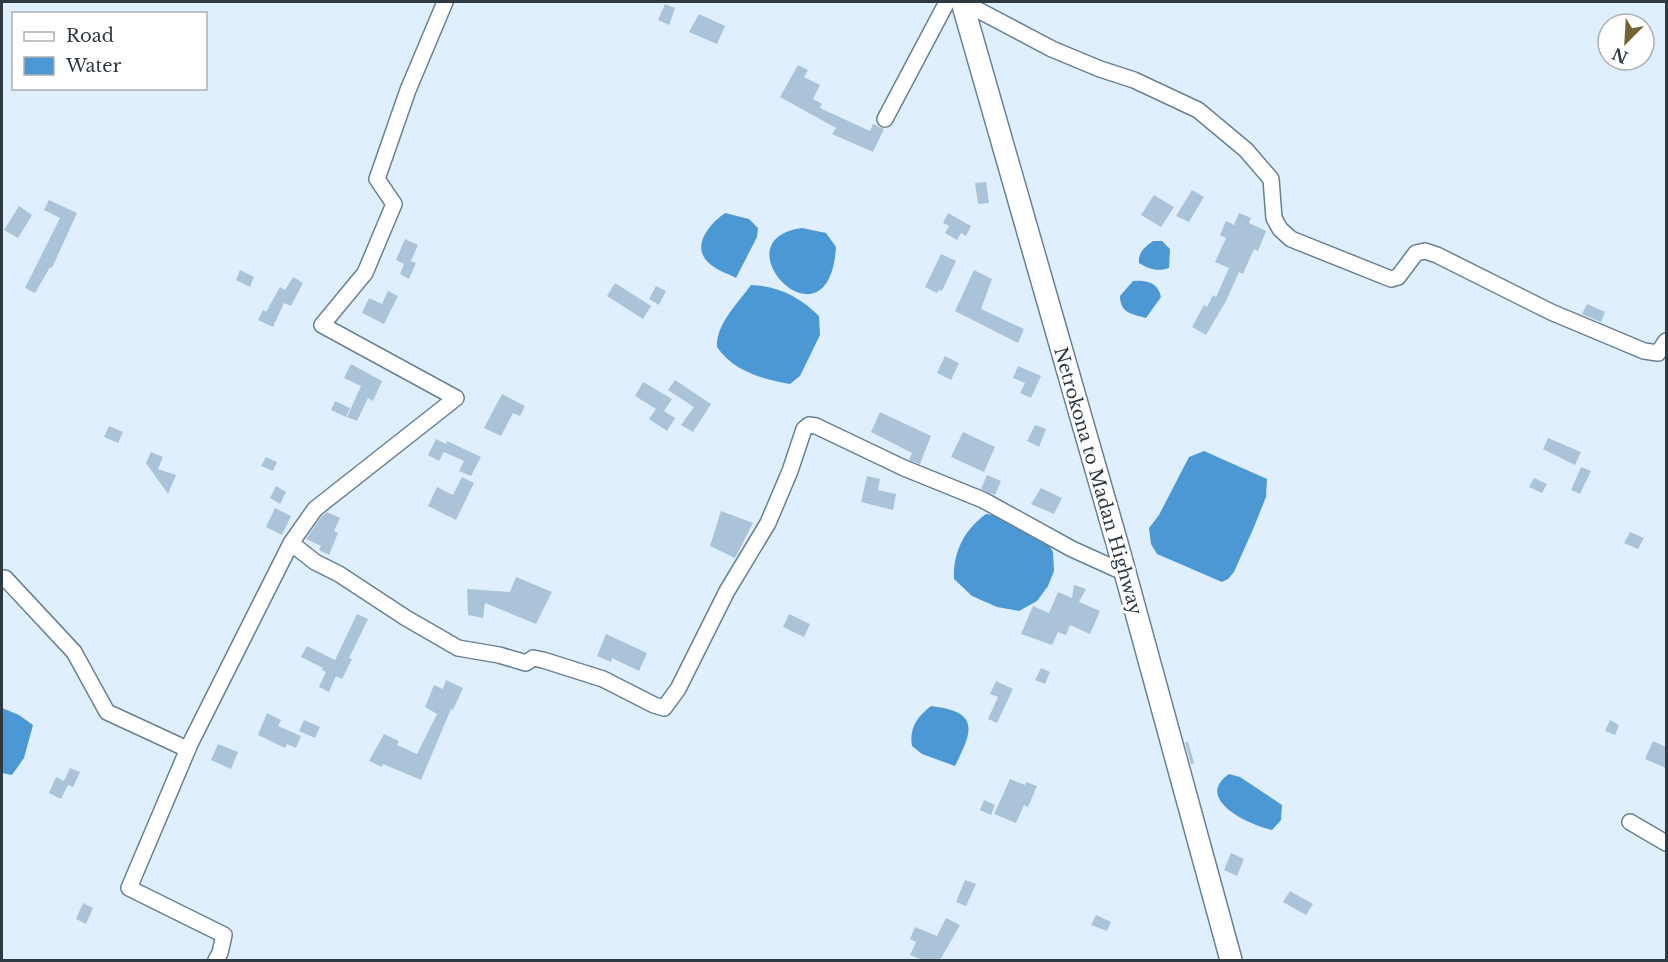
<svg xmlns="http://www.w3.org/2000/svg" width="1668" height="962" viewBox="0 0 1668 962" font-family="'Libre Baskerville',serif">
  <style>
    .water { fill: #4c98d4 }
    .building { fill: #abc3d8 }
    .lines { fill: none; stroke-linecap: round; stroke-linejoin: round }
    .minor-casing { stroke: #698094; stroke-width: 18 }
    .secondary-casing { stroke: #698094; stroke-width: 24 }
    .minor { stroke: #fff; stroke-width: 15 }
    .secondary { stroke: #fff; stroke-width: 21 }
    .labels { text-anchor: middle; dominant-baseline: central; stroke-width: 6; stroke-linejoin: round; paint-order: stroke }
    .street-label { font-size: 18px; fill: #2f3941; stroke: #fff }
  </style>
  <rect width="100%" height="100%" fill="#e0effd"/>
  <path class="water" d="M725 213 749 219 758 228 757 237 736 278C729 274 721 272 714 267 688 250 707 226 725 213Z
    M802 228 826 233 836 247C829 358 715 240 802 228Z
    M1153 241H1162L1170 249 1169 268C1157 272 1149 269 1139 263 1138 252 1145 247 1153 241Z
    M1133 281C1146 280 1158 282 1161 297L1146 318C1132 314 1120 313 1120 296Z
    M751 285C778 286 800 297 819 316L820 335 800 376 790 384C763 379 734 372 717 347 716 324 738 303 751 285Z
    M1204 451 1267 479 1266 497 1254 527 1234 572 1228 579 1222 582 1157 554 1151 544 1149 528 1159 515 1189 457Z
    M986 514 1001 516 1046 540 1053 552 1054 571 1048 586 1037 601 1019 611 997 607 972 596 954 579C953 552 964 530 986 514Z
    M931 706C980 712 973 730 955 766L922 754 912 746C909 728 917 717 931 706Z
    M2 708 19 715 33 725 24 758 12 775 2 773Z
    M1229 774 1240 777 1282 805 1281 820 1272 830C1249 825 1193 799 1229 774Z"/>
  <path class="building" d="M665 4 675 8 669 25 658 20Z
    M699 14 725 26 717 44 689 32Z
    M798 65 808 70 804 77 820 85 813 99 822 104 820 108 870 131 873 124 884 129 873 152 832 134 836 128 780 97Z
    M986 182 989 203 978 204 975 183Z
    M1192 190 1204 197 1189 222 1176 216Z
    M1154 195 1174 207 1161 227 1141 215Z
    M49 200 77 213 52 268 50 267 35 293 25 288 60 218 44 210Z
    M19 206 32 215 18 238 4 230Z
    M948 213 971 226 966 236 961 233 957 240 945 233 949 226 943 223Z
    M1239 213 1251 218 1249 223 1266 231 1258 251 1254 249 1243 274 1239 272 1226 301 1206 335 1192 327 1204 305 1207 307 1213 295 1216 297 1229 268 1215 262 1226 238 1220 235 1226 221 1234 225Z
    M405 239 418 245 411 261 416 263 409 279 400 274 404 264 396 260Z
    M941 254 956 261 942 291 939 290 937 293 925 287Z
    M240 270 254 277 250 287 236 280Z
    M974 270 992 279 981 309 1024 329 1018 343 955 311Z
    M293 277 303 283 291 306 284 303 273 327 258 320 263 310 266 312 280 287 285 290Z
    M615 283 651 306 643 319 607 296Z
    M656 286 666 291 659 305 649 299Z
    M388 291 398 296 384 324 362 313 369 298 382 304Z
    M1587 304 1605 312 1601 322 1582 314Z
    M945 356 959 363 951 380 937 373Z
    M351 364 382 381 373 401 368 398 357 421 347 417 361 386 344 378Z
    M1018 366 1041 376 1031 398 1020 393 1025 383 1013 378Z
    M675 380 711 404 693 432 681 425 694 407 668 390Z
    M643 382 672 399 664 411 675 418 667 431 649 419 656 409 635 396Z
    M502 394 525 406 520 416 513 413 501 436 484 428Z
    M335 401 350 408 346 417 331 410Z
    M880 412 931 436 920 464 909 460 912 453 871 432Z
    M1035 425 1046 429 1039 447 1027 441Z
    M109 426 123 432 118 443 104 437Z
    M963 432 995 447 984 472 951 457Z
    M1548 438 1581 452 1575 465 1543 449Z
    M436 439 446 444 447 441 481 457 471 476 459 471 464 461 444 452 439 461 428 455Z
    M151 452 163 457 158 469 176 475 168 494 146 463Z
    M266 457 277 462 273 471 261 466Z
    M1581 467 1591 471 1580 494 1571 490Z
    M987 475 1001 481 995 495 981 489Z
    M867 476 880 479 878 490 896 494 893 510 861 502Z
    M462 477 474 483 456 520 428 506 437 487 453 495Z
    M1534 478 1547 484 1542 493 1529 487Z
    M276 486 286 492 280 504 270 498Z
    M1041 488 1062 498 1054 514 1031 504Z
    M275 508 291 516 282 535 266 527Z
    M721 511 753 523 735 558 710 546Z
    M327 512 340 518 334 531 338 533 329 555 319 550 321 546 306 539 322 516Z
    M1630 532 1644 538 1638 549 1624 543Z
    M516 577 552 592 536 624 485 603 483 618 468 615 467 589 510 592Z
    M1074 585 1086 589 1079 602 1100 611 1090 634 1070 625 1066 635 1058 632 1052 645 1021 634 1033 606 1049 613 1058 592 1072 598Z
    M357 614 368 619 349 658 352 659 342 679 336 676 329 692 319 687 326 672 322 670 323 668 301 657 307 646 335 660Z
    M789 614 810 624 804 637 783 627Z
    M606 634 647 653 639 671 612 658 611 662 597 656Z
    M1041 668 1050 672 1045 684 1035 680Z
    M446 680 463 688 453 710 451 709 421 780 383 764 382 767 369 761 384 734 399 741 397 745 417 754 437 714 425 707 434 685 443 689Z
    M996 681 1013 689 997 723 988 719 998 697 990 694Z
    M267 713 281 720 278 726 301 736 296 748 287 744 285 748 258 735Z
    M304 720 320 727 315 738 299 731Z
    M1610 720 1619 725 1615 735 1605 731Z
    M1653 741 1666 747V768L1645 759Z
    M1185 742H1188L1194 763 1191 764Z
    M218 744 238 752 231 769 211 760Z
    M70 768 80 772 73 787 68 785 61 799 49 793 56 777 64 781Z
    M1010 779 1025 785 1026 782 1037 786 1028 807 1024 805 1016 823 994 814Z
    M984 800 995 805 991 815 980 810Z
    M1231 853 1244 859 1237 876 1224 870Z
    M965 880 976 884 966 906 956 902Z
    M1290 891 1313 904 1306 915 1283 902Z
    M83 903 93 908 86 924 76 919Z
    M1096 915 1111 922 1107 931 1091 925Z
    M946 918 960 925 940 960H923L910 955 916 942 910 939 915 927 937 936Z"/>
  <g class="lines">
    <g class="minor-casing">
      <path id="minor" d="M963 2 1052 49 1100 69 1134 80 1198 110 1246 150 1271 179 1274 218 1280 229 1291 239 1391 279 1398 277 1416 253 1425 251 1437 255 1551 312 1644 351 1658 353 1666 341
        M885 119 947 2
        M291 543 315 562 339 574 406 618 458 648 499 655 526 663 533 658 543 660 603 679 654 705 664 708 678 689 727 591 768 523 790 471 804 429 809 425 816 426 904 468 983 500 1072 549 1125 573
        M5 578 74 652 107 712 187 749
        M1630 822 1666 843
        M216 960 220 953 224 935 129 888 190 744 291 543 315 509 456 398 322 325 365 273 394 204 377 179 408 90 445 2"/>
    </g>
    <g class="secondary-casing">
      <path id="secondary" d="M962 2 1117 543 1231 960"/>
    </g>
    <use href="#minor" class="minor"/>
    <use href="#secondary" class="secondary"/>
  </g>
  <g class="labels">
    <g class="street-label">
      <text transform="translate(1098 481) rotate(74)">Netrokona to Madan Highway</text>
    </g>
  </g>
  <rect width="1668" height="962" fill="none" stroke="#2f3941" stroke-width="6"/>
  <rect x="12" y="12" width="195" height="78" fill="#ffffff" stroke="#acb0b3" stroke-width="1.5"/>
  <rect x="24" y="32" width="30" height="9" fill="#ffffff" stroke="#acb0b3" stroke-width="1.5"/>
  <text x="66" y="42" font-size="18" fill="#2f3941">Road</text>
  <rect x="24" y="57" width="30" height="18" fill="#4c98d4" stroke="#acb0b3" stroke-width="1.5"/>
  <text x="66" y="72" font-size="18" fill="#2f3941">Water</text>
  <g transform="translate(1626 42) rotate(204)"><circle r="28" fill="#ffffff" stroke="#acb0b3" stroke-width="1.5"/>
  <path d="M0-4.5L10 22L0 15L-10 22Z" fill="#726532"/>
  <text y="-9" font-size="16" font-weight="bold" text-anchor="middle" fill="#2f3941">N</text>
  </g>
</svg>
